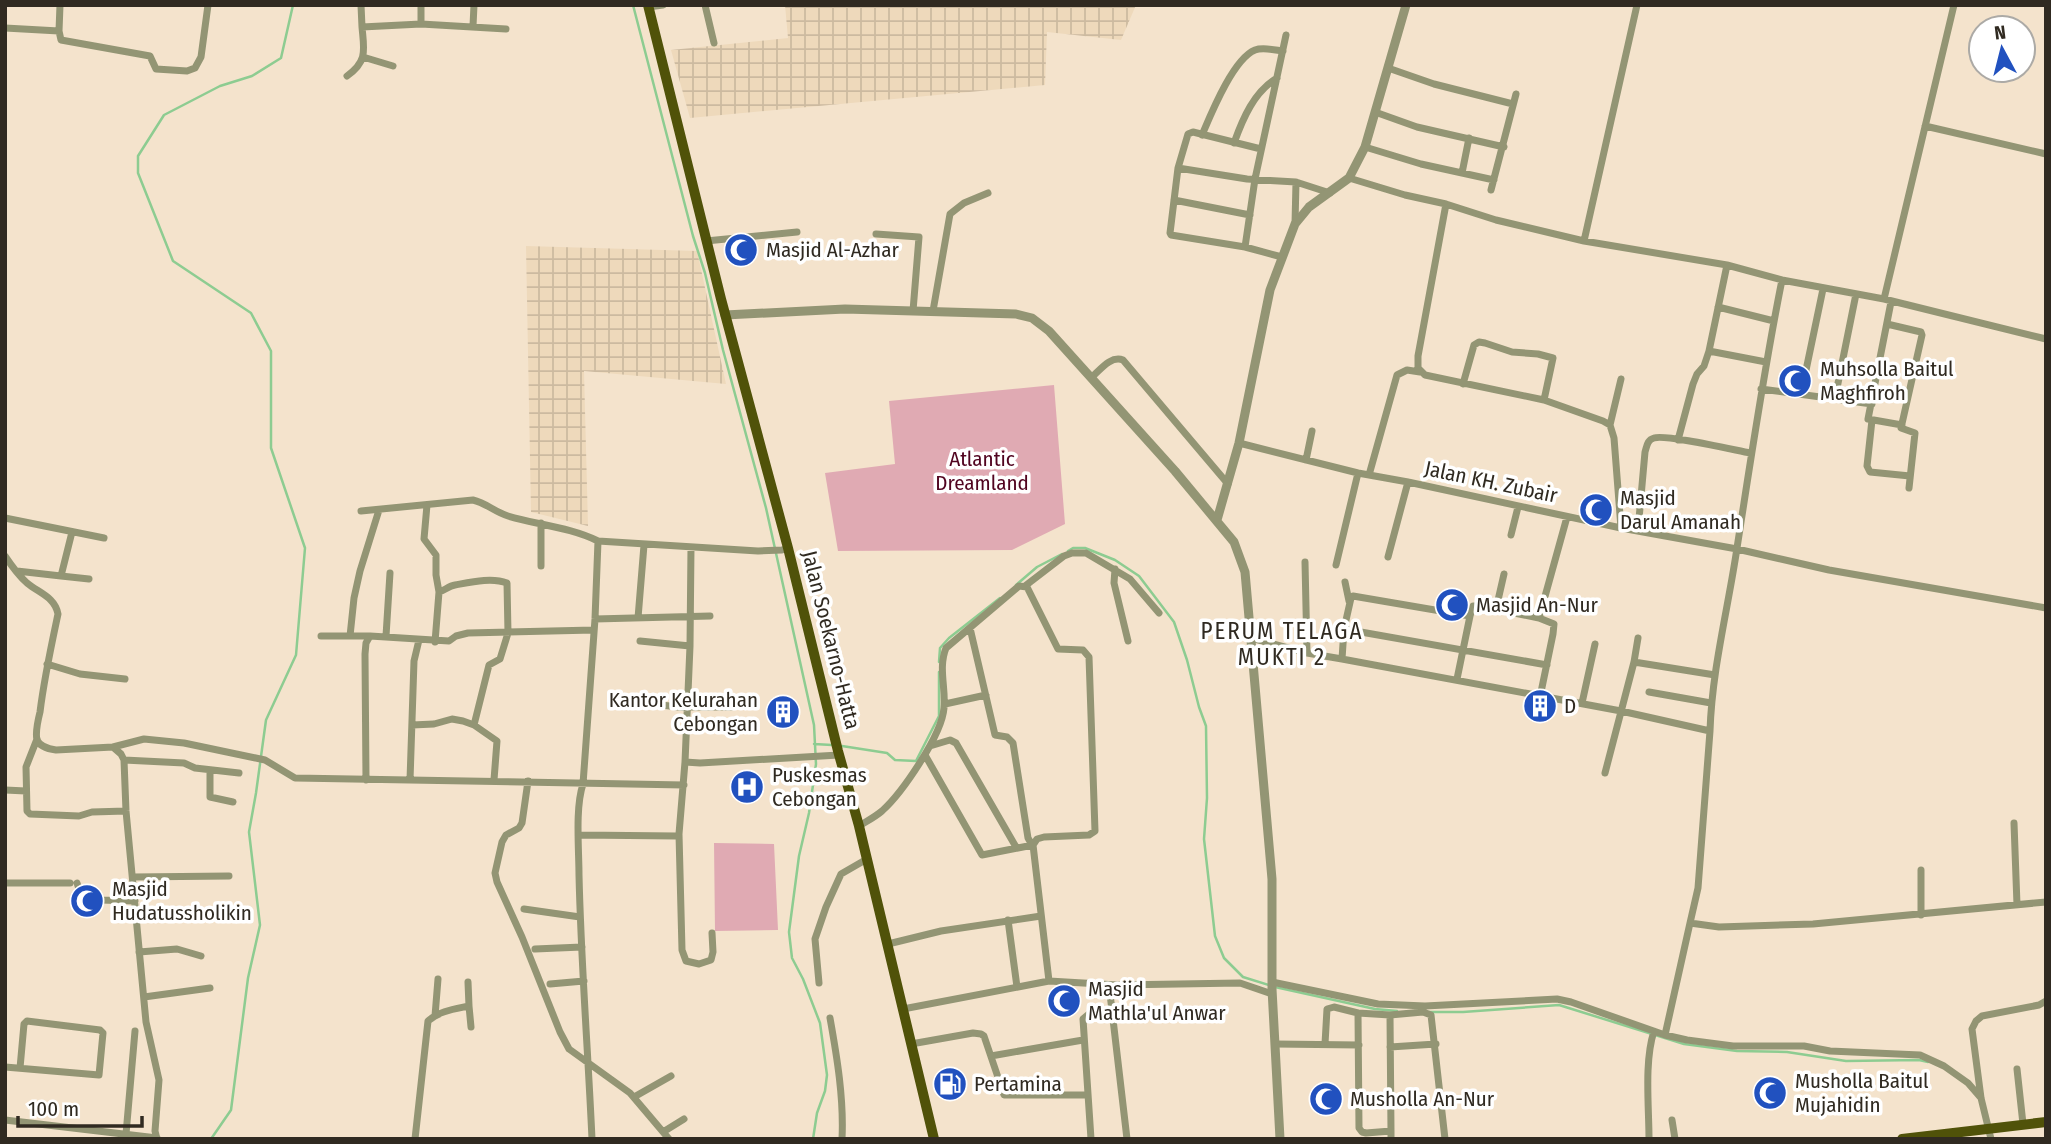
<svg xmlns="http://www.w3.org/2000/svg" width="2051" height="1144" viewBox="0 0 2051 1144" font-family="'Fira Sans Condensed',sans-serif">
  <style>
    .industrial { fill: url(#industrial-grid) }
    .park { fill: #e0aab3 }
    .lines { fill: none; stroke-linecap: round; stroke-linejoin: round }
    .stream { stroke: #8dcc91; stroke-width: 2.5 }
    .minor { stroke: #939574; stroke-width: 7 }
    .tertiary { stroke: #939574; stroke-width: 9 }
    .primary { stroke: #505209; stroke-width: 10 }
    .labels { text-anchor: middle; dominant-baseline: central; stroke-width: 7; stroke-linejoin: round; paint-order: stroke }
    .poi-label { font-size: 21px; fill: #302a21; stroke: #fff; text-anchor: start }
    .park-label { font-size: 21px; fill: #510420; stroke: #fff }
    .street-label { font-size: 21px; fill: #302a21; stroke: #fff }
    .neighbourhood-label { font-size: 23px; letter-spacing: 2px; fill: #302a21; stroke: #fff }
  </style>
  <defs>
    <pattern id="industrial-grid" width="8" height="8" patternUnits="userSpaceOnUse" patternTransform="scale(1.75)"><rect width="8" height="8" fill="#eed9bb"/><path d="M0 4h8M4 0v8" fill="none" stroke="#ccbaa0"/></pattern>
  </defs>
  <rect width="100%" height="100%" fill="#f4e3cc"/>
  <path class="industrial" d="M785 5H1136L1121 40 1047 32 1045 85 690 118 671 50 788 38Z
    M526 246 697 251 726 384 584 371 588 526 531 512Z"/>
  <path class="park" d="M1054 385 1065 524 1012 550 838 551 825 473 895 464 889 401Z
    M714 843 774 844 778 930 715 931Z"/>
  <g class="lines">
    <path class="stream" d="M633 5 693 236 705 273 723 350 766 508 814 725 816 764 809 813 799 856 789 932 792 958 803 979 820 1023 827 1075 825 1091 817 1113 813 1139
      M1068 551 1073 548H1085L1115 560 1139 576 1174 622 1187 660 1199 707 1206 726 1207 798 1204 839 1215 936 1224 958 1243 977 1275 987 1375 1009 1397 1011
      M1016 585 1037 567 1062 554
      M939 662 940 648 949 638 1000 598
      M814 744 832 745
      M842 746 887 753 895 760 916 761 939 716V672
      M1429 1012H1463L1559 1005 1684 1044 1737 1051 1787 1052 1846 1061 1919 1060 1928 1062
      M211 1139 231 1110 248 978 260 925 249 832 256 793 266 720 296 655 305 548 271 448V351L251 313 173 261 138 173V156L164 115 220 86 252 76 281 58 293 5"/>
    <path class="minor" d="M361 5 362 27
      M421 5V24L506 29
      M705 5 714 43
      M648 7 663 5
      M473 26 474 5
      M5 28 59 31 61 40 150 56 156 69 187 71 195 68 201 57 208 5
      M59 31 60 5
      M363 57 393 66
      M1388 68 1434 84 1513 104
      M347 76C368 61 364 50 362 27L421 24
      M1375 112 1417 127 1504 147
      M1925 126 2046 154
      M1202 135C1211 114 1233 59 1255 50 1263 47 1275 50 1283 51
      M1234 143C1243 118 1254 92 1277 78
      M1365 147 1421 164 1494 180
      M1261 149 1193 132 1188 134 1178 168 1170 233 1171 235 1245 247 1282 257
      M1178 168 1247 179 1296 182 1330 193
      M1462 173 1469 138
      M1349 178 1405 195 1446 204 1496 220 1584 241 1727 265 1782 280 1884 299 2046 339
      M1491 190 1516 94
      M1174 200 1250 215
      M1446 204 1418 356V368L1425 375 1544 400 1603 421 1610 425 1614 438 1621 528
      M1295 224 1296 182
      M876 234 919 237 913 311
      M706 241 797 232
      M1584 241 1637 5
      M1245 247 1255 179 1286 35
      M1884 299 1954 5
      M1891 302 1868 419 1902 425
      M1718 307 1774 321
      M933 311 950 214 964 203 988 193
      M1887 324 1921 332 1922 335 1901 428 1915 433 1909 488
      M1709 351 1766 362
      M1091 378C1100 370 1111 355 1123 360L1228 484
      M1463 384 1474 345 1479 342 1485 343 1512 352 1538 354 1553 358 1544 400
      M1761 389 1872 404
      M1801 394 1823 289
      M1835 398 1856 294
      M1872 420 1867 466 1870 472 1910 476
      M1610 425 1621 379
      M1678 440 1693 384 1697 374 1704 366 1709 351 1727 265
      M1239 443 1358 473 1408 482 1621 528 1737 549 1829 570 2046 608
      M1306 460 1312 431
      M1369 475 1397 375 1407 370 1420 372
      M427 505 424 539 436 555V575L439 592 435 642
      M361 511 473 500C486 503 495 512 508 516 538 525 569 527 598 541
      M5 518 104 538
      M1638 530 1645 452C1647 446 1647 440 1654 438 1665 434 1734 450 1750 453
      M1511 535 1518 507
      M5 556C11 565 18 575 27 583 39 593 55 597 58 614 51 647 44 679 40 712 38 720 35 732 37 740 40 747 49 749 56 750L113 747 121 754 124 760 126 811 146 1022 159 1080 155 1131 157 1139
      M1388 557 1408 482
      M1305 562 1307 653
      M1336 565 1358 473
      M541 566V523
      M1115 569 1114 583 1128 641
      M17 571 61 576 72 532
      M61 576 89 579
      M1345 582 1349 601
      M1025 586 1064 556 1072 553H1086L1130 579 1159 613
      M439 592C445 590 449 586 455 585 471 582 492 577 507 583L508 633 500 659 489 665 474 725 497 741 494 780
      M1496 609 1504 574
      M1470 616 1473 606H1479L1539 618 1554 624 1553 634 1540 697
      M638 618 644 545
      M1539 618 1567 517
      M595 619 710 616
      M970 628 995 735 1007 737 1013 743 1028 838 1032 845
      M1344 629 1547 665
      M321 636H370
      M350 636 354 598 360 571 379 510
      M386 636 390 573
      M1251 638 1307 653 1342 659 1344 629 1351 598 1353 596 1470 616 1457 679
      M640 641 690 646 685 762
      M690 646 691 547
      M1342 659 1621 711 1710 731C1712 669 1728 609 1737 548 1751 458 1764 369 1782 280
      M1634 662 1638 638
      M47 664 80 674 125 679
      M1649 692 1711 703
      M618 700 687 708
      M1582 703 1595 644
      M945 704 986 695
      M687 707H731
      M412 725 434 724 452 719 463 721 474 725
      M1710 731 1698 888 1690 923 1719 927 1813 924 2046 902
      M37 739 26 767 27 811 30 814 79 816 92 812 126 811
      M930 746 950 740 956 743 1016 847
      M113 747 144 739 184 743 265 760 295 778 684 785
      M925 755 982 855 1033 845
      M124 760 184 763 195 768 239 773
      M210 770V797L233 802
      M1605 773 1634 662 1715 675
      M366 780 365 654 366 643 370 636 449 641 456 636 468 633 594 630
      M410 780 414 661 419 640
      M528 781 522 823 519 828 506 835 502 842 495 873 497 882 522 937 560 1032 569 1049 630 1093 669 1139
      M5 790 26 791
      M2014 823 2017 905
      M859 826C867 821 875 817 882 811 902 793 942 735 944 708 946 688 938 668 946 648L1019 586 1027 587 1058 649 1083 650 1089 657 1095 831 1089 835 1044 837 1037 839 1033 845 1049 981
      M679 834 682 950 686 961 699 964 711 960 713 952 712 933
      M579 835 677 836 679 834 685 762 700 763 839 755
      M1921 870V915
      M133 877 229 876
      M5 883H70
      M77 883 79 889 95 891 100 900 135 901
      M524 909 580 917
      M1008 920 1017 987
      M888 944 941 931 1041 916
      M535 949 582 947
      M139 952 177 949 201 956
      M1272 982 1378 1004 1425 1006 1557 999 1571 1002 1665 1035 1687 1040 1733 1046H1804L1830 1051 1920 1055 1944 1066 1968 1083 1981 1098
      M819 983 815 939 826 907 841 874 867 859
      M550 984 584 981
      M1109 985 1127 1139
      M144 997 210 988
      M469 1006 471 1027
      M903 1009 1049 981 1117 985 1240 983 1272 994
      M1390 1015 1391 1131
      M435 1016 438 979
      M830 1018C837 1057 844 1099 842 1139
      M1665 1035 1690 923
      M911 1044 973 1033 981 1034 984 1036 1004 1095H1087
      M1275 1044 1359 1045
      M1325 1044 1327 1009 1334 1007 1358 1013
      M1390 1047 1436 1044
      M991 1056 1083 1040
      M5 1067 99 1075 103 1033 100 1030 27 1021 24 1024 20 1068
      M2017 1069 2023 1124
      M634 1097 671 1076
      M5 1120 157 1138
      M1672 1120 1675 1139
      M663 1132 684 1119
      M126 1134 135 1031
      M415 1139 428 1021C439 1011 455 1009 469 1006L468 982
      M592 1139C588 1051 581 963 579 875 579 849 575 808 583 784L595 619 598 541 758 551 782 550 788 548
      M1091 1139 1083 1019 1089 1014 1112 1010
      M1391 1139V1131L1366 1133 1362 1132 1359 1128 1358 1013 1390 1015 1423 1012 1431 1015 1445 1139
      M1649 1139C1649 1106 1644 1062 1654 1031
      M1991 1139 1981 1098 1972 1029 1976 1021 1982 1016 2039 1005 2046 1001"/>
    <path class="tertiary" d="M725 315 845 309 1016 314 1032 318 1049 331 1175 471 1234 542 1245 572 1272 879V989L1280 1139
      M1217 520 1239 443 1270 290 1295 224 1309 207 1349 178 1365 147 1406 5"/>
    <path class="primary" d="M648 5 721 299 788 548 838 751 859 826 934 1139
      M1902 1139 2046 1122"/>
  </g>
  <defs>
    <g id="mosque-disc" transform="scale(1.75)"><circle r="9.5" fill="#2151bf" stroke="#fff"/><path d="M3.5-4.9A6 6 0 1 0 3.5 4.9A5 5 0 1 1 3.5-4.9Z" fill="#fff"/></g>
    <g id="building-disc" transform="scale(1.75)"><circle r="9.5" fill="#2151bf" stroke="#fff"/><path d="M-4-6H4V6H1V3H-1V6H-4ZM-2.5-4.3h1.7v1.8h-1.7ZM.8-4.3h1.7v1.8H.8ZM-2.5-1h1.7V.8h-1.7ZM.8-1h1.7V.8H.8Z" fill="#fff"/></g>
    <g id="hospital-disc" transform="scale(1.75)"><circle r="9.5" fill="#2151bf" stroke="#fff"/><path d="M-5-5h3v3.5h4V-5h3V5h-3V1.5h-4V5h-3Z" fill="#fff"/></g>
    <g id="fuel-disc" transform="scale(1.75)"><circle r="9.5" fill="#2151bf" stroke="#fff"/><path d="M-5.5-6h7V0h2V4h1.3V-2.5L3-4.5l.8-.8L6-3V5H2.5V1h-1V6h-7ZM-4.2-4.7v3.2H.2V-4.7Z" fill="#fff"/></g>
  </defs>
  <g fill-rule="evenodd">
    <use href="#mosque-disc" x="741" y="250"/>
    <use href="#mosque-disc" x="1795" y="381"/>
    <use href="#mosque-disc" x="1596" y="510"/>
    <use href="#mosque-disc" x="1452" y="605"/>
    <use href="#building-disc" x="1540" y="706"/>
    <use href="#building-disc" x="783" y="712"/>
    <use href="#hospital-disc" x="747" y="787"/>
    <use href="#mosque-disc" x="87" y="901"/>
    <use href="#mosque-disc" x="1064" y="1001"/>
    <use href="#fuel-disc" x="950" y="1084"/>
    <use href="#mosque-disc" x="1770" y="1093"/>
    <use href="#mosque-disc" x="1326" y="1099"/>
  </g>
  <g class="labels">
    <g class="poi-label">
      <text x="766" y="250">Masjid Al-Azhar</text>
      <text x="1820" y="369">Muhsolla Baitul<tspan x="1820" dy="24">Maghfiroh</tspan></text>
      <text x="1620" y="498">Masjid<tspan x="1620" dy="24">Darul Amanah</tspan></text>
      <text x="1476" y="605">Masjid An-Nur</text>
      <text x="758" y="700" text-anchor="end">Kantor Kelurahan<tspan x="758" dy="24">Cebongan</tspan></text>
      <text x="1564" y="706">D</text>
      <text x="772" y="775">Puskesmas<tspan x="772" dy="24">Cebongan</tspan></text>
      <text x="112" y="889">Masjid<tspan x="112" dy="24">Hudatussholikin</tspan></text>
      <text x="1088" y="989">Masjid<tspan x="1088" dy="24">Mathla'ul Anwar</tspan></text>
      <text x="1795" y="1081">Musholla Baitul<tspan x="1795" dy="24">Mujahidin</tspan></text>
      <text x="974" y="1084">Pertamina</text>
      <text x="1350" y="1099">Musholla An-Nur</text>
    </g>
    <g class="park-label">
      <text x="982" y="459">Atlantic<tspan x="982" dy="24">Dreamland</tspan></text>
    </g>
    <g class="street-label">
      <text transform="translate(1491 482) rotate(12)">Jalan KH. Zubair</text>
      <text transform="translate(831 640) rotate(76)">Jalan Soekarno-Hatta</text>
    </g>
    <g class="neighbourhood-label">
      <text x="1282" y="631">PERUM TELAGA<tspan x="1282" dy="26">MUKTI 2</tspan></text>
    </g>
  </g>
  <rect width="2051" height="1144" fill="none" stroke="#302a21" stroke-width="14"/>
  <g transform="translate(2002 49) rotate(353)"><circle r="33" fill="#ffffff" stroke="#acaaa6" stroke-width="2"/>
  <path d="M0-5L12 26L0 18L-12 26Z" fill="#2151bf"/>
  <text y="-10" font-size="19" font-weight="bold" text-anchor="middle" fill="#302a21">N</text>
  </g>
  <path d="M18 1116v10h124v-10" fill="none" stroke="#302a21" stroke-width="3.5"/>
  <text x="28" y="1116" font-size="21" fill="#302a21" stroke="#ffffff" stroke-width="5" paint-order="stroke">100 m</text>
</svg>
